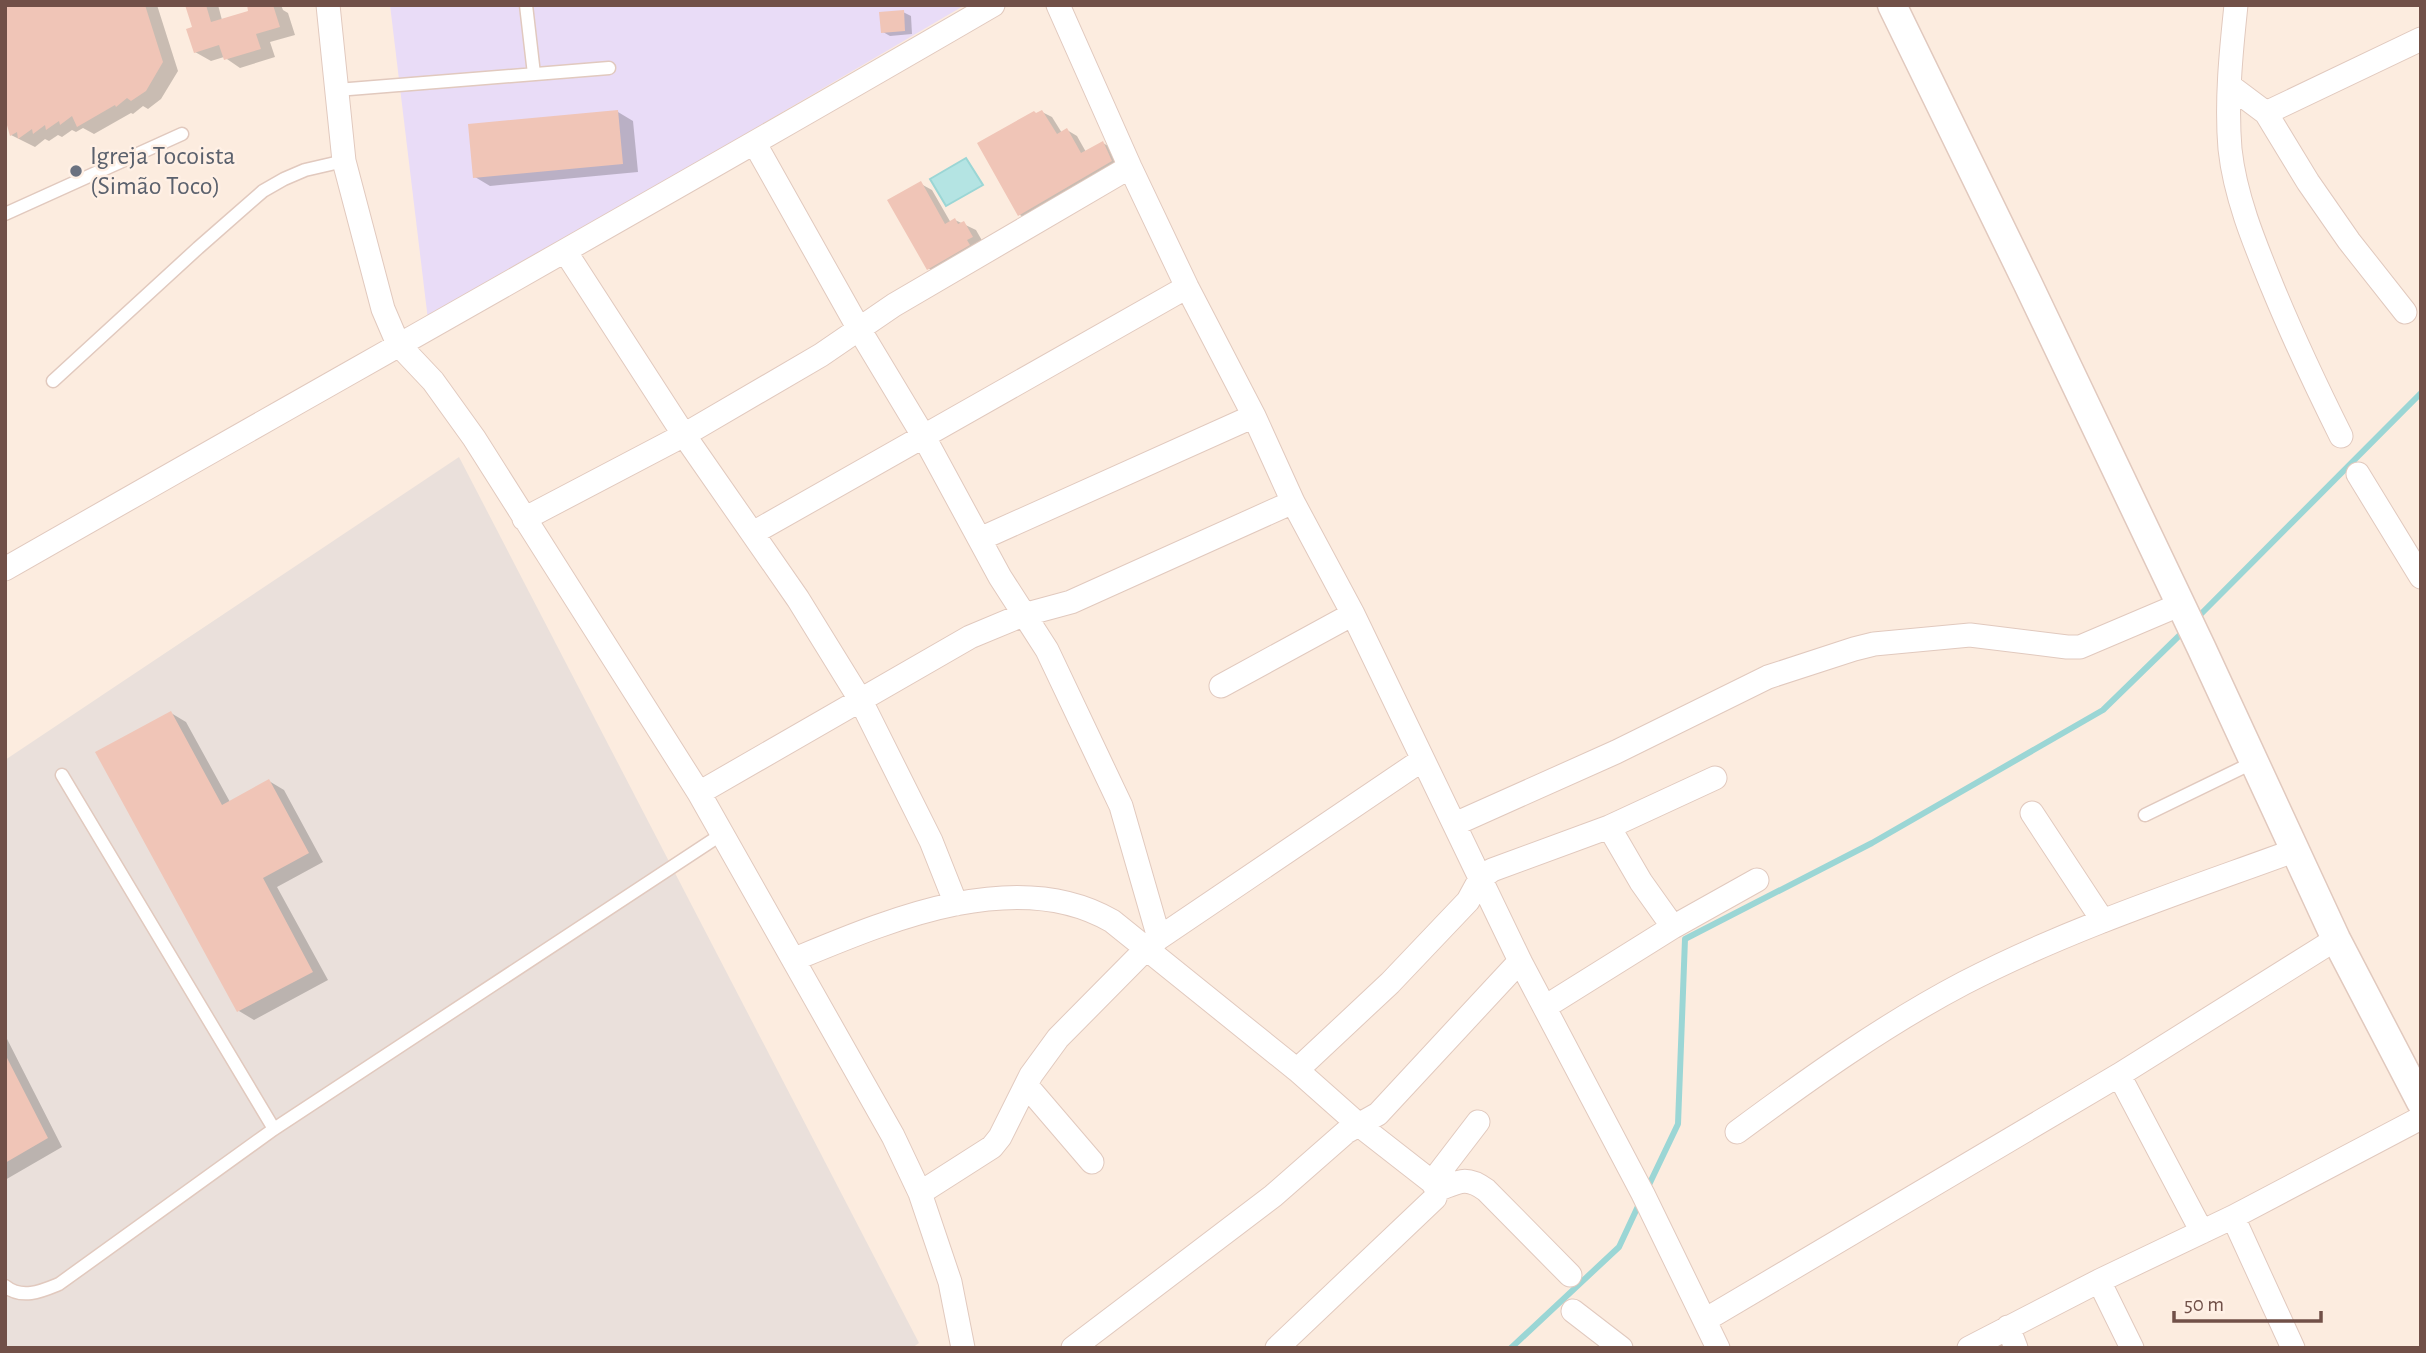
<svg xmlns="http://www.w3.org/2000/svg" width="2426" height="1353" viewBox="0 0 2426 1353" font-family="'Alegreya Sans',sans-serif">
  <style>
    .industrial { fill: #eae0db }
    .education { fill: #e9dcf7 }
    .water { fill: #b4e4e3; stroke: #9bd6d5; stroke-width: 2 }
    .shadow { fill: #0003 }
    .lines { fill: none; stroke-linecap: round; stroke-linejoin: round }
    .stream { stroke: #9bd6d5; stroke-width: 6 }
    .building { fill: #f0c5b7 }
    .service-casing { stroke: #e1c9be; stroke-width: 15 }
    .minor-casing { stroke: #e1c9be; stroke-width: 25 }
    .tertiary-casing { stroke: #e1c9be; stroke-width: 31 }
    .service { stroke: #fff; stroke-width: 12 }
    .minor { stroke: #fff; stroke-width: 23 }
    .tertiary { stroke: #fff; stroke-width: 28 }
    .worship-dot { fill: #6b7280; stroke: #fff0e5; stroke-width: 2.5 }
    .labels { text-anchor: middle; dominant-baseline: central; stroke-width: 5; stroke-linejoin: round; paint-order: stroke }
    .worship-label { font-size: 26px; fill: #5b616d; stroke: #fff0e5; text-anchor: start }
  </style>
  <rect width="100%" height="100%" fill="#fcecdf"/>
  <path class="industrial" d="M459 457 919 1343 912 1348H5V760Z"/>
  <path class="education" d="M390 5H965L428 320Z"/>
  <path class="water" d="M966 158 983 185 946 206 930 179Z"/>
  <path class="shadow" d="M5 5H157L178 71 161 99 148 109 143 106 133 114 131 113 94 134 83 128 76 132 72 130 62 137 58 135 49 141 45 139 35 147 11 135Z
    M187 5H218L222 20 251 12 248 5H281L283 10 288 13 295 35 270 42 275 57 240 68 224 57 211 61 195 52 194 28Z
    M903 12 911 16 912 34 890 36 883 32Z
    M618 112 633 121 638 172 490 186 475 177Z
    M1042 112 1052 117 1062 133 1067 130 1077 136 1086 152 1103 143 1113 149 1121 167 1030 221 1020 215 1037 114Z
    M921 184 932 190 951 223 955 220 976 230 984 244 939 275 928 268Z
    M171 713 186 722 230 802 269 781 284 790 323 862 277 887 328 980 254 1020 239 1011Z
    M5 1035 62 1147 5 1180Z"/>
  <g class="lines">
    <path class="stream" d="M2196 619 2421 393
      M1647 1189 1678 1124 1685 939 1872 843 2103 710 2184 631
      M1511 1348 1619 1247 1640 1202"/>
  </g>
  <path class="building" d="M5 5H145L163 62 146 91 131 101 127 98 116 107 115 105 77 127 72 116 60 125 59 121 46 130 45 125 33 134 32 129 18 139 17 132 10 136 5 118Z
    M185 5H206L211 22 248 11 247 5H273L280 27 256 34 261 49 224 60 219 45 194 53 186 29 192 27Z
    M904 10 905 31 881 33 879 12Z
    M618 110 623 164 473 178 468 124Z
    M1042 110 1057 134 1067 128 1081 153 1103 141 1112 161 1018 216 977 143 1034 111 1036 113Z
    M921 181 945 224 955 218 958 224 964 221 973 237 967 240 970 245 927 270 887 200Z
    M171 711 222 805 269 779 309 853 263 878 313 972 237 1012 95 752Z
    M5 1054 48 1138 5 1163Z"/>
  <g class="lines">
    <g class="service-casing">
      <path id="service" d="M526 5 534 74
        M337 90 609 68
        M5 214 182 134
        M53 381 198 248 263 191 284 179 305 170 344 161
        M62 775 274 1129
        M2145 815 2254 762
        M5 1286C22 1300 42 1291 59 1284L274 1129 722 834"/>
    </g>
    <g class="minor-casing">
      <path id="minor" d="M328 5 344 161 383 309 398 344 433 381 474 438 699 793 893 1136 920 1193 950 1282 963 1348
        M1058 5 1130 167 1187 287 1254 416 1293 502 1353 614 1520 961 1643 1194 1718 1348
        M2236 5C2231 52 2226 102 2230 149 2235 196 2254 242 2272 286 2293 337 2316 386 2341 436
        M2230 86 2266 113 2308 182 2349 241 2405 312
        M2266 113 2421 39
        M755 144 859 329 924 437 1000 577 1047 650 1121 806 1159 938
        M565 251 684 435 798 599 861 701 931 841 956 904
        M2358 474 2421 577
        M524 519 684 435 821 355 894 305 1130 167
        M753 533 1187 287
        M980 539 1254 416
        M5 569C334 381 665 196 993 5
        M1221 686 1353 614
        M699 793 970 637 1023 615 1071 602 1293 502
        M2032 813 2103 921
        M1455 824 1616 752 1768 677 1854 649 1874 644 1970 635 2067 647H2080L2179 605
        M1609 827 1641 882 1673 927
        M795 959C887 921 1016 865 1112 921L1297 1070 1359 1125 1432 1182 1437 1190
        M1545 1007 1673 927 1757 880
        M1297 1070 1390 983 1468 901 1480 879 1492 870 1609 827 1715 778
        M2119 1075 2202 1232
        M1026 1085 1092 1162
        M1737 1132C1810 1078 1884 1025 1964 983 2070 928 2184 891 2296 850
        M1432 1182 1478 1122
        M920 1193 992 1147 1000 1137 1031 1075 1058 1038 1146 949 1159 938 1422 760
        M2233 1217 2293 1348
        M2099 1281 2132 1348
        M1573 1311 1621 1348
        M1705 1320 2119 1075 2336 939
        M2008 1327 2016 1348
        M1073 1348 1273 1196 1346 1132 1378 1114 1520 961
        M1277 1348 1435 1198 1437 1190C1458 1182 1466 1175 1486 1190L1570 1275
        M1969 1348 2099 1281 2233 1217 2421 1118"/>
    </g>
    <g class="tertiary-casing">
      <path id="tertiary" d="M1892 5 2027 282 2201 647 2336 939 2421 1102"/>
    </g>
    <use href="#service" class="service"/>
    <use href="#minor" class="minor"/>
    <use href="#tertiary" class="tertiary"/>
  </g>
  <circle class="worship-dot" cx="76" cy="171" r="7"/>
  <g class="labels">
    <g class="worship-label">
      <text x="90" y="156">Igreja Tocoista<tspan x="90" dy="30">(Simão Toco)</tspan></text>
    </g>
  </g>
  <rect width="2426" height="1353" fill="none" stroke="#715048" stroke-width="14"/>
  <path d="M2174 1311v10h147v-10" fill="none" stroke="#715048" stroke-width="3.5"/>
  <text x="2184" y="1311" font-size="21" fill="#715048" stroke="#fff0e5" stroke-width="5" paint-order="stroke">50 m</text>
</svg>
